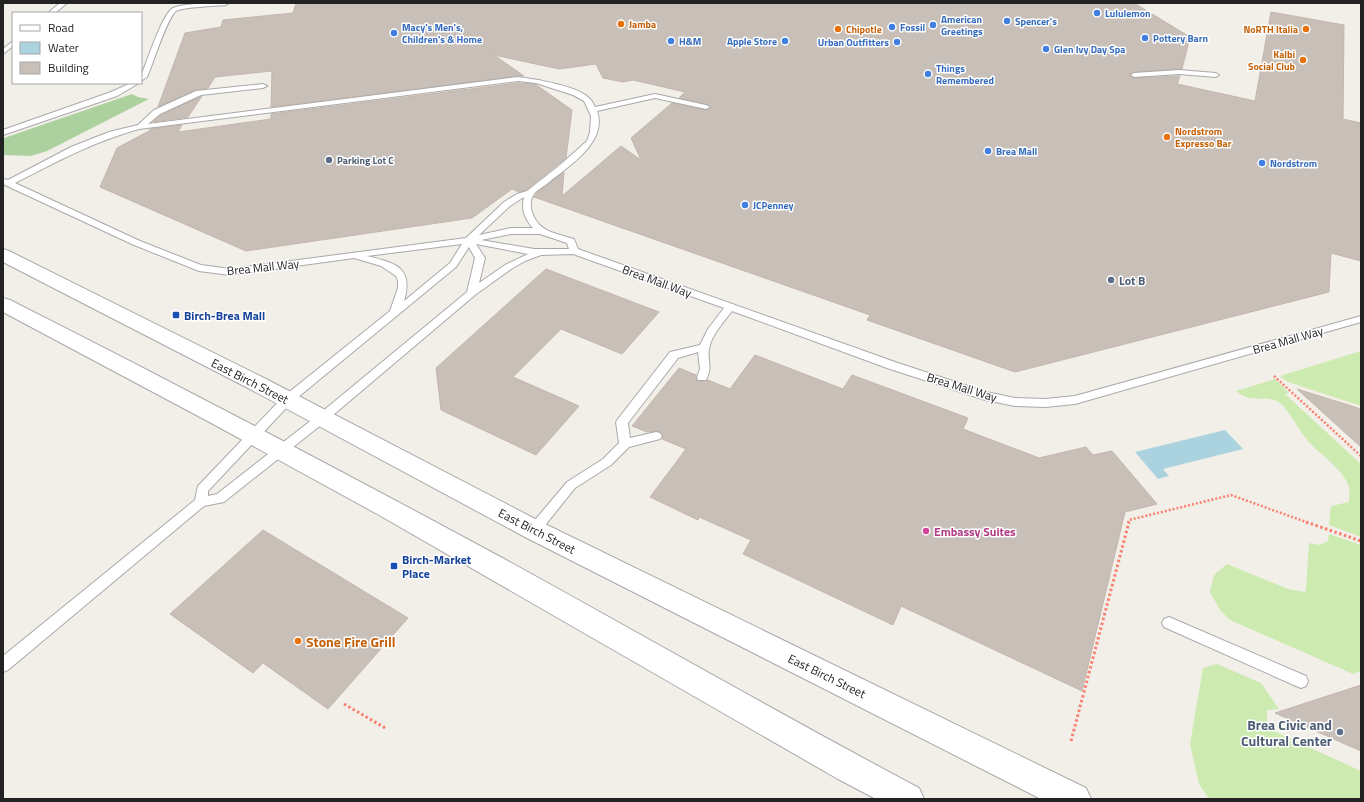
<svg xmlns="http://www.w3.org/2000/svg" width="1364" height="802" viewBox="0 0 1364 802" font-family="'Titillium Web',sans-serif">
  <style>
    .grass { fill: #cdebb0 }
    .forest { fill: #add19e }
    .water { fill: #aad3df }
    .building { fill: #c7bfb8; stroke: #c4b6ab }
    .lines { fill: none; stroke-linecap: round; stroke-linejoin: round }
    .service-casing { stroke: #a9a9a9; stroke-width: 2 }
    .tertiary-casing { stroke: #a9a9a9; stroke-width: 2 }
    .path-far1 { stroke: #fa8072; stroke-width: 2.5; stroke-dasharray: 2 2; stroke-linecap: butt }
    .path { stroke: #fa8072; stroke-width: 3; stroke-dasharray: 2.5 2.5; stroke-linecap: butt }
    .service { fill: #fff; fill-rule: evenodd }
    .tertiary { fill: #fff; fill-rule: evenodd }
    .shop-dot { fill: #3f7fe0; stroke: #fff; stroke-width: 1.5 }
    .food-dot { fill: #e8710a; stroke: #fff; stroke-width: 1.5 }
    .service-dot { fill: #5c6f8a; stroke: #fff; stroke-width: 1.5 }
    .transit-dot { fill: #1a4fb4; stroke: #fff; stroke-width: 1.5 }
    .hotel-dot { fill: #d1479c; stroke: #fff; stroke-width: 1.5 }
    .labels { text-anchor: middle; dominant-baseline: central; stroke-width: 3; stroke-linejoin: round; paint-order: stroke }
    .far-shop-label { font-size: 10px; font-weight: bold; fill: #366cbe; stroke: #fff; text-anchor: start }
    .far-food-label { font-size: 10px; font-weight: bold; fill: #c56008; stroke: #fff; text-anchor: start }
    .far-service-label { font-size: 10px; font-weight: bold; fill: #4e5e75; stroke: #fff; text-anchor: start }
    .street-label { font-size: 12px; fill: #222; stroke: #fff }
    .service-label { font-size: 12px; font-weight: bold; fill: #4e5e75; stroke: #fff; text-anchor: start }
    .transit-label { font-size: 12px; font-weight: bold; fill: #164399; stroke: #fff; text-anchor: start }
    .hotel-label { font-size: 12px; font-weight: bold; fill: #b23c85; stroke: #fff; text-anchor: start }
    .near-food-label { font-size: 14px; font-weight: bold; fill: #c56008; stroke: #fff; text-anchor: start }
    .near-service-label { font-size: 14px; font-weight: bold; fill: #4e5e75; stroke: #fff; text-anchor: end }
  </style>
  <rect width="100%" height="100%" fill="#f2efe9"/>
  <path class="grass" d="M1361 351V406L1288 382 1280 376Z
    M1275 379 1289 393 1285 394 1361 464V537L1329 525 1331 506 1349 502C1349 498 1350 491 1349 487 1343 469 1323 457 1310 443 1301 434 1289 411 1281 404 1265 392 1254 406 1236 391Z
    M1329 534 1361 545V671L1353 674 1230 620 1220 610 1210 592 1214 575 1227 564 1288 589 1305 592 1306 589 1309 543 1320 545 1328 541Z
    M1217 664 1261 683 1279 709 1267 710V728L1361 771V799H1209L1199 784 1190 744 1203 668Z"/>
  <path class="forest" d="M132 94 138 97 149 99 47 151 31 156 3 155 4 138Z"/>
  <path class="water" d="M1225 430 1243 449 1163 469 1169 476 1158 479 1135 452Z"/>
  <path class="building" d="M296 3H1134L1190 37 1182 69 1134 72 1130 74V76L1134 78 1180 76 1177 84 1255 101 1271 12 1344 25 1343 119 1361 123V261L1331 253 1329 292 1015 372 867 320 870 315 534 197 538 192 564 172 562 196 621 146 641 160 631 138 672 103 706 110 711 108 706 104 679 98 685 92 633 80 623 82 603 78 596 64 559 69 494 55 524 76H518L271 107 272 71 215 77 208 88 195 90 158 107 185 33 221 27 223 20 293 13Z
    M518 83 535 84 572 110 566 158 526 190 519 192 512 189 472 218 246 251 100 187 117 148 149 131 150 129 182 125 178 132 271 119V114Z
    M202 96 188 117 153 122 161 115Z
    M546 269 659 312 622 354 561 329 513 377 579 406 536 455 441 410 436 368Z
    M755 355 843 389 852 375 968 418 963 429 1039 458 1086 447 1093 455 1112 451 1157 504 1125 512 1082 691 901 606 893 625 743 554 751 540 699 517 698 520 650 497 686 449 662 439 663 435 660 432 656 431 647 432 632 426 679 368 696 375 697 381 706 382 708 380 730 389Z
    M1297 389 1361 409V447Z
    M263 530 408 618 328 709 263 663 253 673 170 614Z
    M1361 685V751L1275 713Z"/>
  <g class="lines">
    <g class="service-casing">
      <path id="service" d="M60 3H67L55 13H48Z
        M208 3H229L226 5C216 6 183 7 176 11 167 18 153 64 147 77L141 81V76C147 62 162 14 173 8 183 4 197 4 208 3Z
        M13 41V46L3 54V49Z
        M1179 70 1216 73 1219 75 1216 77 1179 74 1134 77 1131 75 1134 73Z
        M518 77C535 79 579 86 590 99 592 101 594 105 595 107L655 94 706 105 710 107 706 109 655 98 597 111C608 142 569 166 548 183 544 186 537 190 534 194 526 205 534 223 545 229 553 234 565 236 574 239L578 249 895 362 986 392 1015 398 1045 399 1075 396 1361 316V322L1075 404 1045 407 1015 406 985 400 887 368 732 311C724 322 711 335 709 349 707 362 713 366 706 380H698L697 377 700 369 698 352 678 358 628 423 630 438 656 432 660 433 662 436 660 439 629 447 611 465 575 488 538 534 534 535 530 534 528 530 530 526 567 482 603 459 619 443 616 422 618 419 670 352 700 345 708 329 724 308 573 254 541 255 525 261 511 269 475 295 326 421 224 502 204 506 8 670 3 672V656L195 500 198 486 283 397 390 311 398 288V281L396 276 381 266 354 258 230 275 199 271 134 245 5 185 3 183V179L8 180 71 147 109 132 138 125 154 110 196 91 263 84 267 86 263 88 201 95 160 114 148 124ZM518 81 536 83 573 95 584 101 591 116 590 132 587 141 560 165 527 191 517 194 504 202 466 238 230 269 201 265 140 241 15 183C56 162 95 141 139 129ZM524 197C521 210 525 219 533 228H511L479 235 510 206ZM511 234H540L567 243 569 249H534L481 240ZM462 244 450 263 404 301C414 267 395 263 367 256ZM476 244 528 254 505 265 479 283 485 258ZM469 247 475 258 467 292 318 415 217 494 208 496V491L291 403 456 267Z
        M131 83H139L117 96 3 135V130L111 92Z
        M1169 617 1306 676 1308 681 1306 686 1301 688 1296 686 1164 627 1162 623 1164 619Z"/>
    </g>
    <g class="tertiary-casing">
      <path id="tertiary" d="M3 249 9 251 264 378 543 523 1086 788 1091 799H1041L525 537 248 388 3 262Z
        M3 298 10 300C176 384 342 471 506 560 644 636 780 714 919 788L924 799H876L838 779 379 515 215 425 3 312Z"/>
    </g>
    <path class="path-far1" d="M1274 376 1361 456
      M1128 523 1129 520 1231 495 1309 523"/>
    <path class="path" d="M1306 522 1361 541
      M344 704 387 729
      M1071 741 1129 522"/>
    <use href="#service" class="service"/>
    <use href="#tertiary" class="tertiary"/>
  </g>
  <g class="shop-dot">
    <circle cx="1097" cy="13" r="4"/>
    <circle cx="1007" cy="21" r="4"/>
    <circle cx="933" cy="25" r="4"/>
    <circle cx="892" cy="27" r="4"/>
    <circle cx="394" cy="33" r="4"/>
    <circle cx="1145" cy="38" r="4"/>
    <circle cx="671" cy="41" r="4"/>
    <circle cx="785" cy="41" r="4"/>
    <circle cx="897" cy="42" r="4"/>
    <circle cx="1046" cy="49" r="4"/>
    <circle cx="928" cy="74" r="4"/>
    <circle cx="988" cy="151" r="4"/>
    <circle cx="1262" cy="163" r="4"/>
    <circle cx="745" cy="205" r="4"/>
  </g>
  <g class="food-dot">
    <circle cx="621" cy="24" r="4"/>
    <circle cx="838" cy="29" r="4"/>
    <circle cx="1306" cy="29" r="4"/>
    <circle cx="1303" cy="60" r="4"/>
    <circle cx="1167" cy="137" r="4"/>
    <circle cx="298" cy="641" r="4"/>
  </g>
  <g class="service-dot">
    <circle cx="329" cy="160" r="4"/>
    <circle cx="1111" cy="280" r="4"/>
    <circle cx="1340" cy="732" r="4"/>
  </g>
  <g class="transit-dot">
    <rect x="172" y="311" width="8" height="8" rx="2"/>
    <rect x="390" y="562" width="8" height="8" rx="2"/>
  </g>
  <circle class="hotel-dot" cx="926" cy="531" r="4"/>
  <g class="labels">
    <g class="far-shop-label">
      <text x="1105" y="13">Lululemon</text>
      <text x="941" y="19">American<tspan x="941" dy="12">Greetings</tspan></text>
      <text x="1015" y="21">Spencer's</text>
      <text x="402" y="27">Macy's Men's,<tspan x="402" dy="12">Children's &amp; Home</tspan></text>
      <text x="900" y="27">Fossil</text>
      <text x="1153" y="38">Pottery Barn</text>
      <text x="679" y="41">H&amp;M</text>
      <text x="777" y="41" text-anchor="end">Apple Store</text>
      <text x="889" y="42" text-anchor="end">Urban Outfitters</text>
      <text x="1054" y="49">Glen Ivy Day Spa</text>
      <text x="936" y="68">Things<tspan x="936" dy="12">Remembered</tspan></text>
      <text x="996" y="151">Brea Mall</text>
      <text x="1270" y="163">Nordstrom</text>
      <text x="753" y="205">JCPenney</text>
    </g>
    <g class="far-food-label">
      <text x="629" y="24">Jamba</text>
      <text x="846" y="29">Chipotle</text>
      <text x="1298" y="29" text-anchor="end">NoRTH Italia</text>
      <text x="1295" y="54" text-anchor="end">Kalbi<tspan x="1295" dy="12">Social Club</tspan></text>
      <text x="1175" y="131">Nordstrom<tspan x="1175" dy="12">Expresso Bar</tspan></text>
    </g>
    <g class="far-service-label">
      <text x="337" y="160">Parking Lot C</text>
    </g>
    <g class="street-label">
      <text transform="translate(263 267) rotate(-6)">Brea Mall Way</text>
      <text transform="translate(657 281) rotate(20)">Brea Mall Way</text>
      <text transform="translate(1288 340) rotate(-16)">Brea Mall Way</text>
      <text transform="translate(250 381) rotate(27)">East Birch Street</text>
      <text transform="translate(962 387) rotate(17)">Brea Mall Way</text>
      <text transform="translate(537 531) rotate(27)">East Birch Street</text>
      <text transform="translate(827 676) rotate(26)">East Birch Street</text>
    </g>
    <g class="service-label">
      <text x="1119" y="280">Lot B</text>
    </g>
    <g class="transit-label">
      <text x="184" y="315">Birch-Brea Mall</text>
      <text x="402" y="559">Birch-Market<tspan x="402" dy="14">Place</tspan></text>
    </g>
    <g class="hotel-label">
      <text x="934" y="531">Embassy Suites</text>
    </g>
    <g class="near-food-label">
      <text x="306" y="641">Stone Fire Grill</text>
    </g>
    <g class="near-service-label">
      <text x="1332" y="724">Brea Civic and<tspan x="1332" dy="16">Cultural Center</tspan></text>
    </g>
  </g>
  <rect width="1364" height="802" fill="none" stroke="#222222" stroke-width="8"/>
  <rect x="12" y="12" width="130" height="72" fill="#ffffff" stroke="#a7a7a7"/>
  <rect x="20" y="25" width="20" height="6" fill="#ffffff" stroke="#a7a7a7"/>
  <text x="48" y="32" font-size="12" fill="#222222">Road</text>
  <rect x="20" y="42" width="20" height="12" fill="#aad3df" stroke="#a7a7a7"/>
  <text x="48" y="52" font-size="12" fill="#222222">Water</text>
  <rect x="20" y="62" width="20" height="12" fill="#c7bfb8" stroke="#a7a7a7"/>
  <text x="48" y="72" font-size="12" fill="#222222">Building</text>
</svg>
